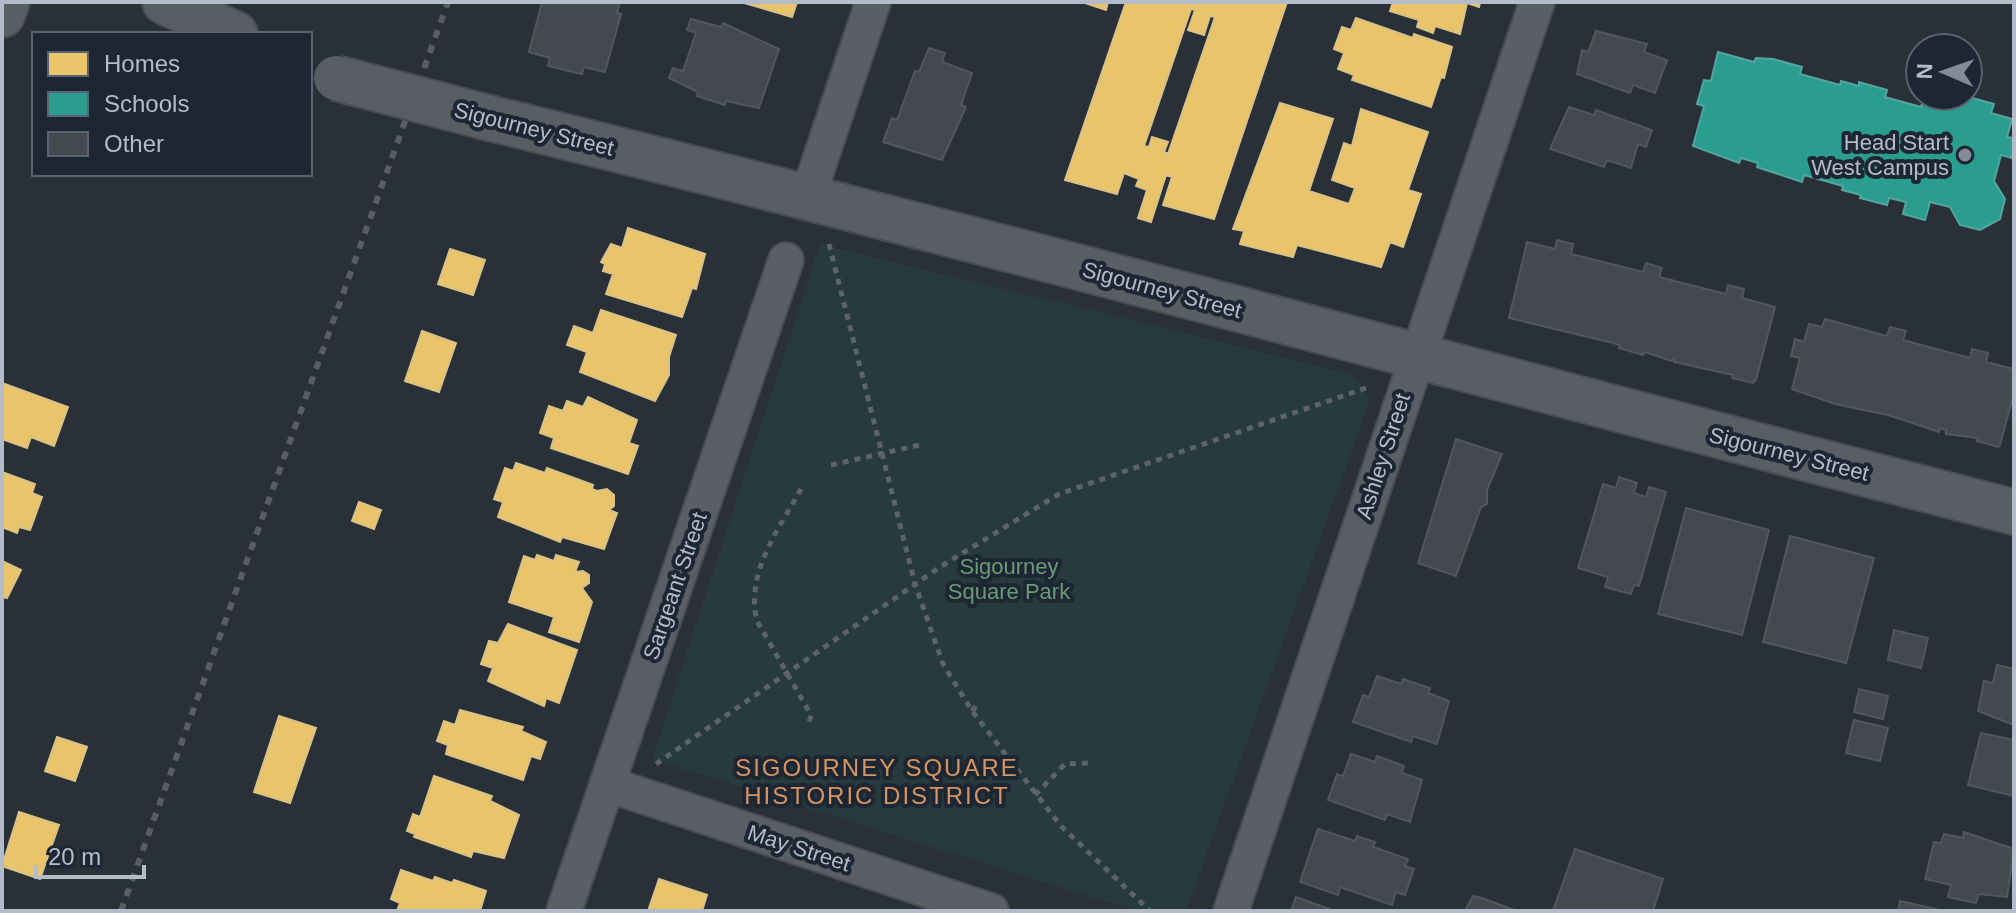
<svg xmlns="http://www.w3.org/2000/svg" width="2016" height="913" viewBox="0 0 2016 913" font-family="Helvetica,sans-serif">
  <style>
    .green { fill: #273a3e }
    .homes { fill: #e9c46a; stroke: #d9c286; stroke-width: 2; fill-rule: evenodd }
    .schools { fill: #2a9d8f; stroke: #53a6a0; stroke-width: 2 }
    .building { fill: #444950; stroke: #52575f; stroke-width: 2 }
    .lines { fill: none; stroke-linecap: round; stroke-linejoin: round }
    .minor-casing { stroke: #484c53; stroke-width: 38 }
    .secondary-casing { stroke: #484c53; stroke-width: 48 }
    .path { stroke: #5d636a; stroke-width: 5; stroke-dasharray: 6 6; stroke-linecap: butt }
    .minor { stroke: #5a5e66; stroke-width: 34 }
    .secondary { stroke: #595d64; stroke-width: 44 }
    .rail { stroke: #595d64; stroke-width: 6; stroke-dasharray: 8 8; stroke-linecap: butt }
    .secondary-bridge-casing { stroke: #484c53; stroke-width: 48; stroke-linecap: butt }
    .secondary-bridge { stroke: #595d64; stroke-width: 44 }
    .poi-dot { fill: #848b96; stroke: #1d2633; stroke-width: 3 }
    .labels { text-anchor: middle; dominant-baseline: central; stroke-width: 8; stroke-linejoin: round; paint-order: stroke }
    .street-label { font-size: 22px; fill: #b4bcc9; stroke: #1d2633 }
    .poi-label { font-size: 22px; fill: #b4bcc9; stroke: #1d2633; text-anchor: end }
    .park-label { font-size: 22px; fill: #6b9a76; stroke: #1d2633 }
    .neighbourhood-label { font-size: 24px; letter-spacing: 2px; fill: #d59563; stroke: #1d2633 }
  </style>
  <rect width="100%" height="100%" fill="#2a3038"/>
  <path class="green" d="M820 244 1355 375 1370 400 1186 911H1136L652 759Z"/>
  <path class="homes" d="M741 2H797L792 17Z
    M1082 2H1108L1106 10Z
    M1126 2H1287L1214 219 1163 205 1172 177 1166 175 1151 222 1138 218 1147 190 1136 186 1139 179 1124 173 1117 194 1065 180ZM1191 9 1195 10 1188 30 1204 35 1210 16 1215 17 1168 154 1164 152 1168 142 1152 137 1149 147 1144 146Z
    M1393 2H1480L1479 7 1467 3 1460 34 1435 26 1433 33 1417 27 1419 20 1390 11Z
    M1356 18 1413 38 1414 34 1452 47 1444 78 1441 77 1431 107 1352 80 1354 75 1338 69 1344 53 1334 49 1342 27 1351 30Z
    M1280 103 1333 119 1309 191 1349 204 1355 188 1332 180 1344 143 1352 146 1361 109 1428 132 1408 190 1421 194 1403 247 1390 242 1381 267 1297 245 1293 257 1240 244 1244 231 1233 229Z
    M628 228 705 254 696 289 692 288 682 317 606 294 613 274 603 271 605 264 601 262 611 244 622 248Z
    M450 249 485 260 473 295 438 284Z
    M601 310 676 335 669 357V375L655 401 580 372 587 352 567 345 574 326 593 333Z
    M422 331 456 343 439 392 405 381Z
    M2 383 68 407 54 446 31 437 27 448 2 439Z
    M588 397 637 420 629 443 638 446 628 474 551 448 554 438 540 433 549 406 563 411 567 401 583 407Z
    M516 463 545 473 547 468 593 485 592 489 597 491 607 489 614 495V506L609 510 617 513 604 549 562 537 560 542 498 517 503 502 494 499 505 468 513 471Z
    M2 472 35 484 32 493 42 497 30 530 19 527 17 533 2 527Z
    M359 502 381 510 374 529 352 521Z
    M537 555 554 561 556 555 579 562 575 572 583 571 589 575V583L582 588 592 602 579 642 549 632 554 617 509 602 524 556 535 560Z
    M2 561 21 570 7 598 2 597Z
    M508 624 577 650 559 703 546 698 544 706 488 681 493 668 481 664 489 641 498 643Z
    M460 710 523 727 521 731 546 742 540 759 531 756 523 780 446 754 448 745 437 741 444 721 455 725Z
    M279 716 316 728 290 803 254 792Z
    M57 737 87 747 75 781 45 771Z
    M434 776 492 796 490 801 519 815 504 858 473 851 471 857 414 837 415 834 407 831 413 814 420 817Z
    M19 812 59 825 40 879 2 866Z
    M401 870 433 881 435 877 452 883 454 880 486 891 480 911H397L400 903 391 899Z
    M659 879 707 895 702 911H648Z"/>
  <path class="schools" d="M1718 52 1754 62 1756 58 1773 59 1802 67 1800 74 1840 85 1841 81 1859 86V82L1887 90 1885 97 1921 107 1925 96 1945 100 1946 96H1965L1994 104 1991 113 2012 119 2007 137 2014 138 2012 158 2001 155 1994 181 2005 199 2000 219 1980 230 1960 225 1950 207 1930 202 1925 220 1903 214 1906 202 1889 198 1887 205 1860 198 1861 195 1842 190 1843 186 1804 175 1802 182 1757 167 1758 163 1741 158 1739 163 1693 146 1704 106 1697 104 1704 80 1711 81Z"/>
  <path class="building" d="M542 2H620L617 13 621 14 605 72 584 67 582 74 548 66 550 58 529 52Z
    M691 19 721 27 723 23 779 49 759 108 726 101 725 105 697 96 698 92 669 78 673 68 683 71 696 33 687 30Z
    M1596 31 1647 44 1644 52 1667 60 1655 93 1633 85 1630 93 1577 74 1582 50 1588 52Z
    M929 48 945 53 942 62 972 73 961 105 966 107 942 160 883 142 892 118 897 120 915 71 919 72Z
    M1569 107 1594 115 1596 110 1652 130 1646 147 1638 144 1631 168 1607 160 1604 167 1550 149Z
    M1557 240 1573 244 1571 254 1643 272 1646 263 1662 268 1659 277 1726 294 1728 285 1744 289 1742 298 1775 307 1756 380 1753 383 1732 378 1733 375 1674 362V359L1671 361 1645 352 1643 355 1619 348 1620 345 1613 343 1509 318 1527 242 1555 249Z
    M1825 319 1887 336 1890 327 1906 331 1903 340 1970 358 1972 349 1988 353 1986 362 2014 369V393L2000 445 1998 447 1977 441 1978 438 1946 434V430L1940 428 1939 432 1888 415 1835 404 1792 389 1800 358 1791 356 1795 339 1804 342 1809 324 1822 327Z
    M1456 439 1502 454 1487 490V504L1481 507 1456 576 1418 563Z
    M1619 477 1637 483 1634 493 1646 497 1649 487 1666 492 1639 586 1634 585 1631 594 1605 587 1608 577 1578 568 1603 484 1616 488Z
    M1686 508 1769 530 1742 635 1658 614Z
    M1790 536 1874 558 1846 663 1763 642Z
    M1894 630 1928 638 1921 668 1888 660Z
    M1997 665 2014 669V725L1978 711 1984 681 1993 683Z
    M1377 676 1401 684 1403 679 1430 688 1428 693 1449 701 1437 744 1413 736 1411 742 1353 722 1363 695 1369 697Z
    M1859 689 1888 696 1883 719 1854 712Z
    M1854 720 1888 728 1880 761 1846 753Z
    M1981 733 2014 740V796L1968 785Z
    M1351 754 1375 762 1377 756 1399 764 1404 766 1402 773 1422 780 1410 822 1387 814 1385 820 1328 800 1337 774 1343 776Z
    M1318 829 1355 841 1357 836 1375 842 1373 847 1408 859 1405 866 1414 869 1405 895 1396 892 1392 905 1340 887 1338 895 1300 882Z
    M1964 832 2014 849 2007 897 1979 894 1976 903 1948 897 1951 885 1925 879 1934 842 1941 843 1944 834 1963 838Z
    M1575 849 1663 879 1653 911H1553Z
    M1473 896 1482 898 1514 910 1465 911Z
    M1296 897 1332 910 1291 911Z
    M1900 901 1944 911H1898Z"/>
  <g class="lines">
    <g class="minor-casing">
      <path id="minor" d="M808 196 873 2
        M607 784 991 911
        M564 911 786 260
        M1231 911 1537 2"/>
    </g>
    <g class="secondary-casing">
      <path id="secondary" d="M165 2 235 34
        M2 15 7 2
        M493 119C1002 243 1507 382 2014 512"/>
    </g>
    <path class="path" d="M829 244 915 584 943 664 972 711 1061 826 1150 911
      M831 465 924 444
      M801 489C779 529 745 573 757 621L811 715 808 727
      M972 711 979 703
      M656 764 940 567 1059 494 1366 388
      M1035 795 1065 764 1090 763"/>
    <use href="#minor" class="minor"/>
    <use href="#secondary" class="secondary"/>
    <path class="rail" d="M121 911 448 2"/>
    <g class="secondary-bridge-casing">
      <path id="secondary-bridge" d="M336 78 493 119"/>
    </g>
    <use href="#secondary-bridge" class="secondary-bridge"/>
  </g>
  <circle class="poi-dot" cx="1965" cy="155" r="8"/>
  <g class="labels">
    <g class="street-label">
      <text transform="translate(534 129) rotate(14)">Sigourney Street</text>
      <text transform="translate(1162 290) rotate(15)">Sigourney Street</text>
      <text transform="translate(1789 454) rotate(14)">Sigourney Street</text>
      <text transform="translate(1383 456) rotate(-72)">Ashley Street</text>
      <text transform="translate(675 586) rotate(-71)">Sargeant Street</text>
      <text transform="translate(799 848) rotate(18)">May Street</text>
    </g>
    <g class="poi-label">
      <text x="1949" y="142">Head Start<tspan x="1949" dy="25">West Campus</tspan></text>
    </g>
    <g class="park-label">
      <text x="1009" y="566">Sigourney<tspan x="1009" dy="25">Square Park</tspan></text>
    </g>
    <g class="neighbourhood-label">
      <text x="877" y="767">SIGOURNEY SQUARE<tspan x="877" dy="28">HISTORIC DISTRICT</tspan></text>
    </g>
  </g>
  <rect width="2016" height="913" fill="none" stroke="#b4bcc9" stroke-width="8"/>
  <rect x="32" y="32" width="280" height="144" fill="#1d2633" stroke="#59626f" stroke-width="2"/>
  <rect x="48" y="52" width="40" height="24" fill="#e9c46a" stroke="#59626f" stroke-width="2"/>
  <text x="104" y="72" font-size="24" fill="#b4bcc9">Homes</text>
  <rect x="48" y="92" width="40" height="24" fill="#2a9d8f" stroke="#59626f" stroke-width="2"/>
  <text x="104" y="112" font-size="24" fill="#b4bcc9">Schools</text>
  <rect x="48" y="132" width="40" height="24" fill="#444950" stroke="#59626f" stroke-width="2"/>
  <text x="104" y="152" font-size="24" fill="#b4bcc9">Other</text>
  <g transform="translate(1944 72) rotate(272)"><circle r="38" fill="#1d2633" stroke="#59626f" stroke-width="2"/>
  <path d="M0-6L14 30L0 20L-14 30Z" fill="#848b96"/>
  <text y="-12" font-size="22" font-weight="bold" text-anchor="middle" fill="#b4bcc9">N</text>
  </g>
  <path d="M36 865v12h108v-12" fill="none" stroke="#b4bcc9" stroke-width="4"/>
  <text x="48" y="865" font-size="24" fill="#b4bcc9" stroke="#1d2633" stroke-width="6" paint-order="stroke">20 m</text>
</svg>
